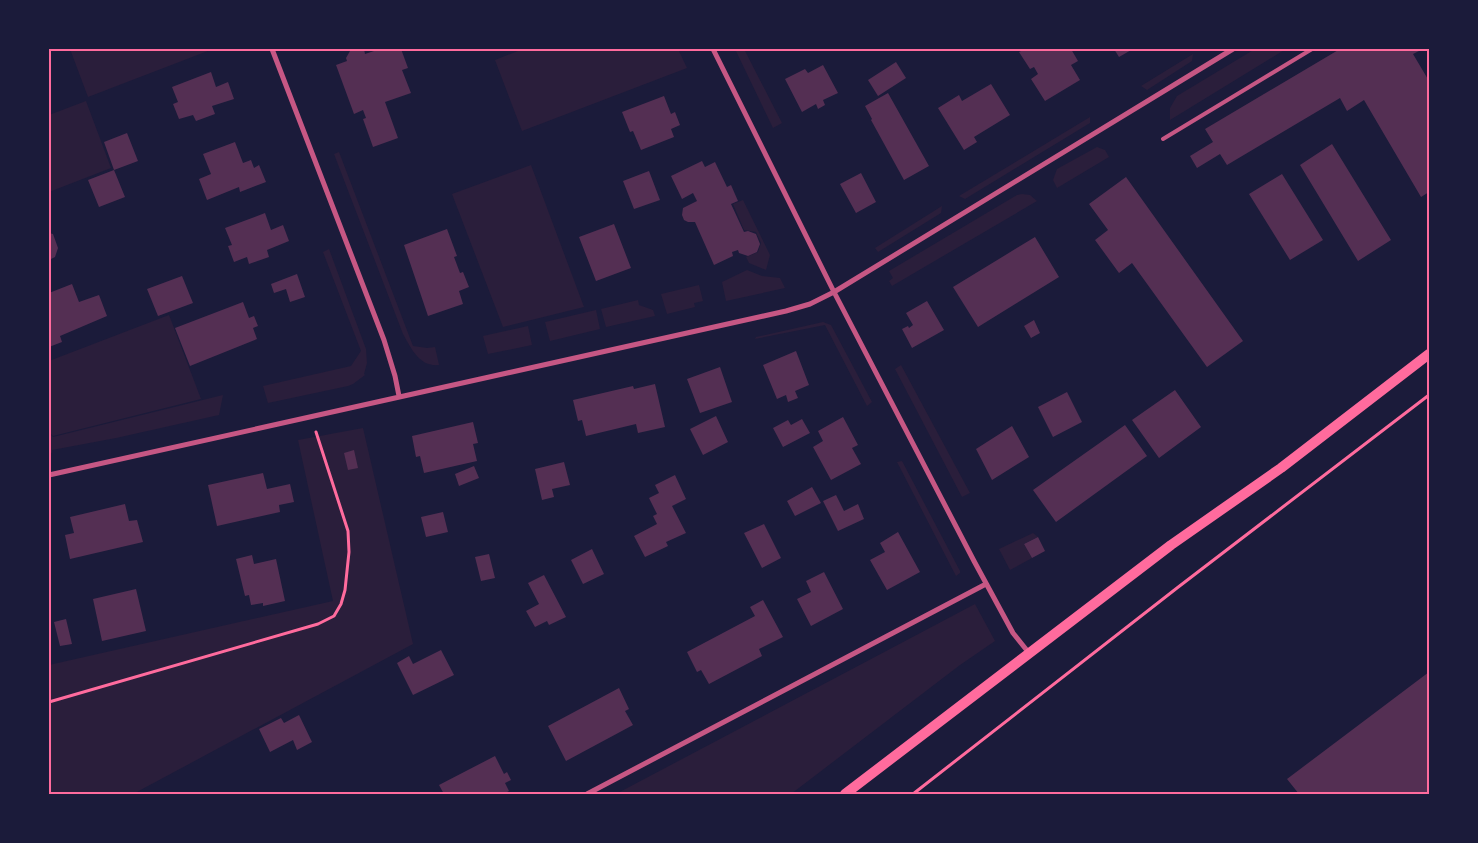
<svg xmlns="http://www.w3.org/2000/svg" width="1478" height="843" viewBox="0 0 1478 843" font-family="Georgia,serif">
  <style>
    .green { fill: #2a1e3b }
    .building { fill: #542f53 }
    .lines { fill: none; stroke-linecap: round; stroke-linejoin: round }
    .path { stroke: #ff6b9d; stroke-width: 3 }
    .service { stroke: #c65784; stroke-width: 4 }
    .minor { stroke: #c65784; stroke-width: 5 }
    .secondary { stroke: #ff6b9d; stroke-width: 10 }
    .neatline { fill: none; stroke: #ff6b9d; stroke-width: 2 }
  </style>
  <rect width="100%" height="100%" fill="#1b1b3a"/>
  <path class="green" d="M70 49H213L88 97Z
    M523 49H678L687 68 522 131 495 60Z
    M735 49H744L782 123 773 128Z
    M1255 49H1286L1170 120V108L1177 96Z
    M1193 54 1192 61 1147 90 1141 86Z
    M86 101 111 168 49 192V115Z
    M1090 117V123L965 199 959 196Z
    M1097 147 1105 150 1109 157 1057 188 1053 180 1057 169Z
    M339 152 413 346 427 348 435 347 439 365C419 367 411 348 403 334L334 154Z
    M531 165 584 307 503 327 452 194Z
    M1022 194 1030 195 1037 201 892 286 889 281 893 278 889 271 1017 195Z
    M743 200 770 255 766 270 749 263 746 257 758 252 761 243 756 232 744 230 733 204Z
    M942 206 941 213 878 252 875 248Z
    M329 249 366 349 367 363 364 374 365 375 353 384 348 386 268 403 263 386 351 366 361 351 323 252Z
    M747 270 762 276 780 278 785 288 726 301 722 282Z
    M699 285 703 301 694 303 695 307 667 314 661 294Z
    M638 300 639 305 653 310 655 316 606 327 601 309Z
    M596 310 600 329 550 341 545 322Z
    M169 315 201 399 53 436 49 432V361Z
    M823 322 831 325 872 402 867 406 825 325 755 339 756 337Z
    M528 326 532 345 488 354 483 336Z
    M901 365 970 493 962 497 895 369Z
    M223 395 219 415 116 438 52 450V453L49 452V433L53 437Z
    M363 428 413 644 133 794H49V665L333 601 298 440Z
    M902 461 960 571V573L956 576 897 462Z
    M1033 533 1038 537 1024 544 1032 558 1010 570 999 549Z
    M975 604 995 641 960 665 791 794H616Z"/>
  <path class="building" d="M355 49H364L365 54 380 49H401L408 68 402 70 411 93 385 102 398 138 373 147 363 119 366 118 363 110 354 114 336 65 347 61 346 58 350 51Z
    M1025 49H1071L1078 61 1071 65 1080 80 1045 101 1031 79 1038 74 1034 67 1030 69 1019 52Z
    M1114 49H1133L1119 57Z
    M1340 49H1423L1413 54 1429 81V192L1421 197 1364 100 1347 111 1340 98 1227 165 1220 154 1197 168 1190 156 1213 142 1205 129Z
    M896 62 906 78 878 96 868 80Z
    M823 65 838 93 823 100 825 105 818 109 816 104 802 112 785 79 805 69 808 73Z
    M211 72 216 87 228 82 234 99 212 106 215 114 196 121 193 115 179 119 173 104 178 102 172 87Z
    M991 84 1010 115 974 137 977 142 964 150 938 108 959 95 962 101Z
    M888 93 929 166 904 180 871 120 872 119 865 106Z
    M664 96 671 114 675 112 680 125 671 129 674 137 641 150 633 131 630 132 622 112Z
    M127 133 138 161 114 170 104 142Z
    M235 142 243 163 251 160 254 168 259 165 266 182 240 192 239 187 207 200 199 179 211 174 203 154Z
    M1332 144 1391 240 1358 261 1300 165Z
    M702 161 705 167 715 162 727 187 731 185 738 201 731 204 744 232 748 231 756 234 760 244 757 252 748 256 739 253 738 250 732 252 733 256 714 265 695 222H688L684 220 682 215 683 208 697 201 693 193 682 199 671 176Z
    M114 170 125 197 99 207 88 180Z
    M649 171 660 200 634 209 623 181Z
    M861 173 876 202 856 213 840 184Z
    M1282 174 1323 240 1290 260 1249 194Z
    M1126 177 1243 341 1207 367 1132 263 1119 273 1095 240 1108 230 1089 204Z
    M265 213 271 230 283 225 289 241 267 250 269 257 249 264 247 257 234 262 228 246 232 245 225 228Z
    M614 224 631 268 596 281 579 237Z
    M447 229 457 256 454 257 460 273 463 272 469 287 459 291 463 304 428 316 404 245Z
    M49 233 53 234 58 248 55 257 49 260Z
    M1035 237 1059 277 978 327 953 287Z
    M297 274 305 297 290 302 286 289 274 293 271 284Z
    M182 276 193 303 158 316 147 289Z
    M72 284 79 302 99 295 107 316 60 336 62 342 49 347V293Z
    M927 301 944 330 912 348 902 329 908 326 909 328 913 325 906 313Z
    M243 302 249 318 254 316 258 326 253 328 257 339 190 366 175 328Z
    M1034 320 1040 333 1031 338 1024 326Z
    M796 351 809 385 795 391 798 398 788 402 786 395 777 399 763 365Z
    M720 367 732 402 700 413 687 379Z
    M655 384 665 427 638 433 636 424 586 436 582 420 578 421 573 400 633 386 634 389Z
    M1175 390 1201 427 1159 458 1132 420Z
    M1067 392 1082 422 1053 437 1038 407Z
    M716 416 728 442 703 455 690 429Z
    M843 417 858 445 852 448 861 464 831 480 813 447 823 441 818 431Z
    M802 419 810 433 783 447 773 428 788 420 791 425Z
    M473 422 478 443 473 444 477 461 424 473 420 456 416 457 412 436Z
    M1125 425 1147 456 1056 522 1033 490Z
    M1012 426 1029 457 992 480 976 449Z
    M354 450 358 468 348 470 344 453Z
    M564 462 570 485 552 489 554 497 542 500 535 469Z
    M474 466 479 478 459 486 455 474Z
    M263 473 267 489 290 484 294 502 279 505 280 512 217 526 208 485Z
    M675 475 686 499 672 506 686 533 666 542 668 546 645 557 634 536 657 524 653 516 657 514 649 498 659 493 655 485Z
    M812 487 821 503 795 516 787 501Z
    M836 495 844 511 858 504 864 519 838 531 823 501Z
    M125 504 129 521 137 520 143 542 70 559 65 535 74 533 70 517Z
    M443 512 448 532 426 537 421 517Z
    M764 524 781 558 762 568 744 533Z
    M898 532 920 572 887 590 870 560 885 552 880 543Z
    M1038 537 1045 551 1032 558 1024 544Z
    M592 549 604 574 583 584 571 560Z
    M489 554 495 578 481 581 475 557Z
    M252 555 254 564 276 559 285 601 263 606V603L251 605 249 595 245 596 236 559Z
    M824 572 843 609 811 626 797 599 811 592 806 581Z
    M544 575 566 617 549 625 547 621 535 627 526 611 539 604 528 583Z
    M136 589 146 631 102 641 93 599Z
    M763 600 783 637 759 649 762 656 709 684 701 670 697 672 687 652 755 616 750 607Z
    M66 619 72 644 60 646 54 622Z
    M441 650 454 675 413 695 397 663 409 656 413 664Z
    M1429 672V794H1299L1287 779Z
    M619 688 629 709 625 711 633 725 566 761 548 726Z
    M299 715 312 742 297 750 293 740 270 752 259 729 281 718 284 723Z
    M495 756 504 774 507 772 511 780 505 783 509 791 503 794H444L439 785Z"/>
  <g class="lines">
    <path class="path" d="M49 702 318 624 334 616 341 604 345 590 349 552 348 531 316 432
      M913 794 1177 588 1429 395"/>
    <path class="service" d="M1163 139 1312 49"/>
    <path class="minor" d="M272 49 384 340 395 376 399 396
      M713 49 834 292 974 561 1013 633 1029 653
      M49 475 786 311 810 304 834 292 1233 49
      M587 794 986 584"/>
    <path class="secondary" d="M845 794 1171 545 1281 468 1429 354"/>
  </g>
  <rect width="1478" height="843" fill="none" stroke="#1b1b3a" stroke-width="100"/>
  <rect x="50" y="50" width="1378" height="743" class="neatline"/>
</svg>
